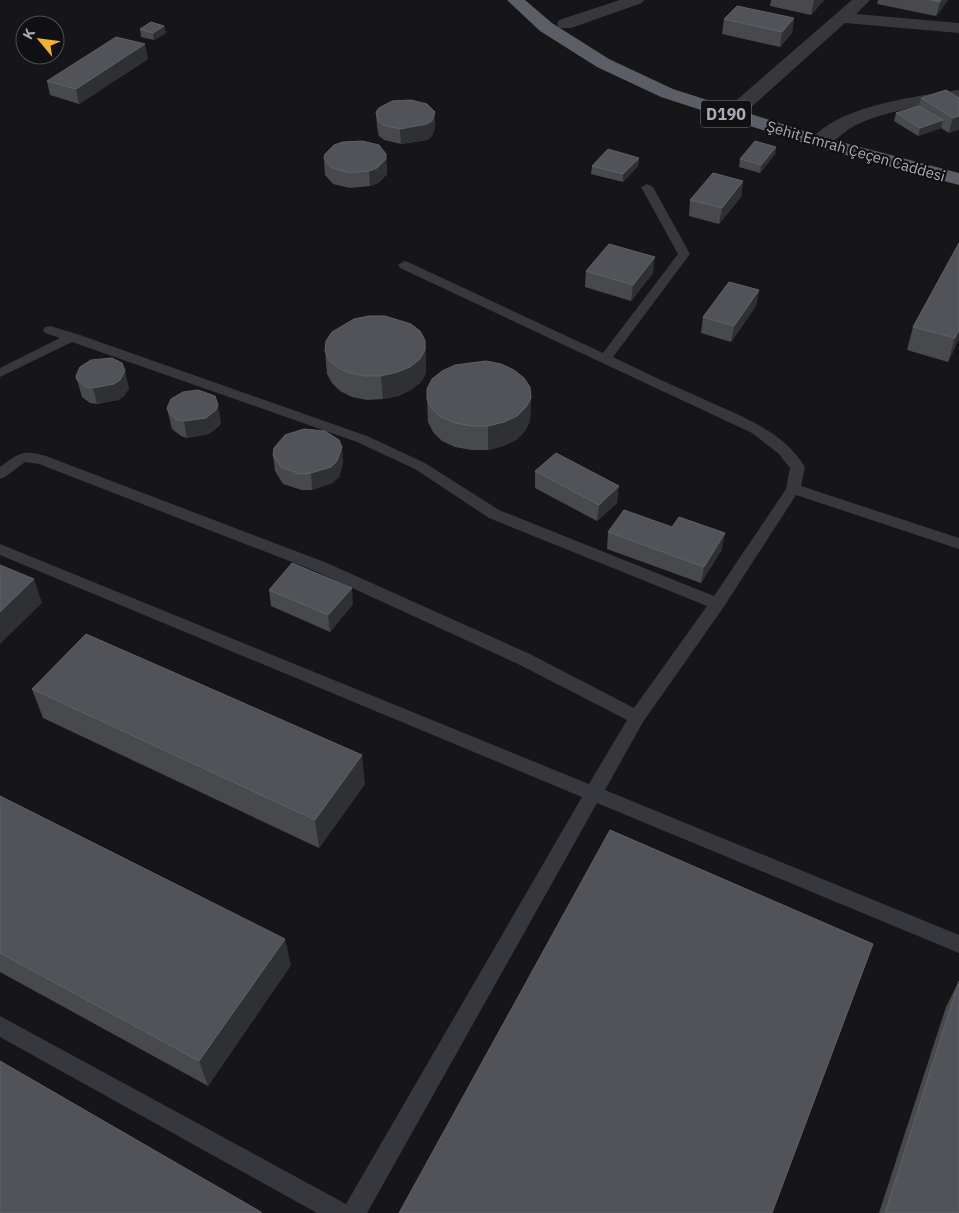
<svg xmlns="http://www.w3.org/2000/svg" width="959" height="1213" viewBox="0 0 959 1213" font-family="'IBM Plex Sans',sans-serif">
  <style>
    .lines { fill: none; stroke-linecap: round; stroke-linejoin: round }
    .service { fill: #37383d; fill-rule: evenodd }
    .minor { fill: #37383d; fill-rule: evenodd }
    .trunk { fill: #5b5e65; fill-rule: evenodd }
    .wall { fill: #47494d }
    .shaded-wall { fill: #2f3033 }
    .building { fill: #525359; stroke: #5f6168 }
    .labels { text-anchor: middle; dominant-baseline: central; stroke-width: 4.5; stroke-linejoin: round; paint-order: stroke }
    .far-street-label { font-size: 15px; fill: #a8adb8; stroke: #111113 }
    .shield { fill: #111113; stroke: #7b7e86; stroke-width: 1 }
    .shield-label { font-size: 16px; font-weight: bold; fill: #a8adb8 }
  </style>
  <rect width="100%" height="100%" fill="#161618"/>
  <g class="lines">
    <path class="service" d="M647 184 653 187 690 254 613 357C642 371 671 385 701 398 738 415 783 430 805 467L801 486 959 538V549L796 495 723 608 643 722 605 790 959 935V953L597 803 367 1213H317L0 1037V1016L346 1204 582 797 0 555V544L589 784 627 720 518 664 315 571 39 464 25 462 5 477 0 479V467C18 453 23 449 46 456L327 563 530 654 634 708 707 606 489 518 415 469 357 442 72 342 0 377V368L60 338 45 333 43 330 45 327 50 326 77 334 367 436 425 463 499 510 714 596 786 489 790 468 779 454 752 433 400 268 398 265 404 261 408 262 603 353 678 254 641 187Z"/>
    <path class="minor" d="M620 0H644L642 3 571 28H559L557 24 559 20Z
      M852 0H870L856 14 959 23V33L845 23 738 119 731 121 724 119 722 115 724 111Z
      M959 90V100C924 106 888 110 856 125 842 132 829 150 812 146L810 142C834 106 918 96 959 90Z"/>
    <path class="trunk" d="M507 0H525L552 23 609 59 673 89 826 138 959 173V185L812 146 661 97 597 67 540 31Z"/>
  </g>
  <path class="wall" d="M771 0H824L811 15 770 6Z
    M878 0H948L936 16 877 4Z
    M794 18 792 33 780 47 722 34 724 19Z
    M164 26 166 33 154 40 141 37 140 29Z
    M148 59 79 104 50 95 47 81Z
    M921 98H959L949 133 941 128 918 136 894 121 896 113 919 106Z
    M376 112H435V127L432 136 427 140 401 144 384 140 379 136 377 127Z
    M776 147 775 154 760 173 739 167 740 159Z
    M386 154 387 174 378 183 370 186 350 188 333 184 325 175 324 159Z
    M639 158 638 166 623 182 591 174 592 166Z
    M743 181 741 197 719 224 689 216 690 200Z
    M959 243V339L948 362 907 350 913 327Z
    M586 271 653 273 631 301 585 287Z
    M759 290 756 306 731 342 701 333 703 317Z
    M425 340 426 373 421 382 411 390 398 396 383 399 367 400 352 397 340 391 332 383 327 374 325 351Z
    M76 376 129 388 124 396 118 400 97 404 90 403 82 397Z
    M531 398 530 421 525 431 516 440 503 446 488 450H471L455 447 442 441 433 432 428 422 427 399Z
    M167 408 221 422 219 426 209 434 187 438 181 436 172 429Z
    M273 455 343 463 339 477 332 483 312 490H302L283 484 275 471Z
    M535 471 617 503 597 521 535 488Z
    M608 532 722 549 701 583 607 549Z
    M269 590 353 604 330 632 271 606Z
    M32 689 365 784 319 848 43 718Z
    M0 796 291 965 208 1086 0 972Z
    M959 981V1213H879L946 1007Z"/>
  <path class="shaded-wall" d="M814 0H824L811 15Z
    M941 0H948L936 16 940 2Z
    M794 18 792 33 780 47 782 32Z
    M164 26 166 33 154 40 153 33Z
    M145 44 148 59 79 104 76 89Z
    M435 112V127L432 136 427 140 401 144 400 129Z
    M959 116V130L949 133 953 118Z
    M943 120 941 128 918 136 920 128Z
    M776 147 775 154 760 173 761 165Z
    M386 154 387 174 378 183 370 186 369 171Z
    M639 158 638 166 623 182V174Z
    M743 181 741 197 719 224 722 208Z
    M655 257 653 273 631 301 633 285Z
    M759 290 756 306 731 342 734 326Z
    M959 330V339L948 362 955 338Z
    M425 340 426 373 421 382 411 390 398 396 383 399 381 376Z
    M125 371 129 388 124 396 118 400 97 404 93 388Z
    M531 398 530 421 525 431 516 440 503 446 488 450V426Z
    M218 405 221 422 219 426 209 434 187 438 184 421Z
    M342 447 343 463 339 477 332 483 312 490 311 473Z
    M619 486 617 503 597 521 599 505Z
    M725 533 722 549 701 583 704 567Z
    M34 579 42 603 0 644V612Z
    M352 588 353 604 330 632 328 615Z
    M362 755 365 784 319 848 315 820Z
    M285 939 291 965 208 1086 199 1061Z"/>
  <path class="building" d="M931 0H941L940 2Z
    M737 6 794 18 782 32 724 19Z
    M151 22 164 26 153 33 140 29Z
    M116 37 145 44 76 89 47 81Z
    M946 90 959 98V116L953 118 921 98Z
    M411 100 427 104 435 112 432 121 427 124 400 129 383 125 378 121 376 112 379 108 392 101Z
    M919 106 943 120 920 128 896 113Z
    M362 141 379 145 386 154V159L377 168 369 171 349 173 332 168 324 159 325 154 334 145 343 142Z
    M755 141 776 147 761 165 740 159Z
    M608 149 639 158 623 174 592 166Z
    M713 173 743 181 722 208 690 200Z
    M959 243V330L955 338 913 327Z
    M609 244 655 257 633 285 586 271Z
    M729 282 759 290 734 326 703 317Z
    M369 316H385L411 324 420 331 425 340V350L420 359 410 367 397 372 381 376H365L350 373 338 368 329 360 325 351 326 341 332 332 354 319Z
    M112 358 122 363 125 371 120 380 114 384 93 388 86 387 77 380 76 376 80 367 91 360Z
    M486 361 501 364 514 370 524 378 530 387 531 398 526 407 517 416 504 422 488 426H471L455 423 441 417 432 409 427 399V389L432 379 442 371 455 365Z
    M198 390 215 396 218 405 216 410 206 418 184 421 177 420 169 413 167 408 171 399 183 392Z
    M304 429 325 431 339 440 342 447 337 461 331 467 311 473 300 474 281 467 273 455 274 448 285 435Z
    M556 453 619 486 599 505 535 471Z
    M624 510 672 527 679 517 725 533 704 567 608 532Z
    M292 563 352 588 328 615 269 590Z
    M0 565 34 579 0 612Z
    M86 634 362 755 315 820 32 689Z
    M0 796 285 939 199 1061 0 953Z
    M610 830 873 944 772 1213H399Z
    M959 981V1213H885Z
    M0 1061 261 1212V1213H0Z"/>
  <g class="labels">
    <g class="far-street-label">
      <text transform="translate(856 151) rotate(16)">Şehit Emrah Çeçen Caddesi</text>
    </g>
    <rect class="shield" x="701" y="100.5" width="50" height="27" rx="4"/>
    <g class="shield-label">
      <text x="726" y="114">D190</text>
    </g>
  </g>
  <g transform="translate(40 40) rotate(299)"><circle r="24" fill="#111113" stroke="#4d4f55"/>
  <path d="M0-4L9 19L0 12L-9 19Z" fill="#f2b134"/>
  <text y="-8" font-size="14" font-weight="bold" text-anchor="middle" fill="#a8adb8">K</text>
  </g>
</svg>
